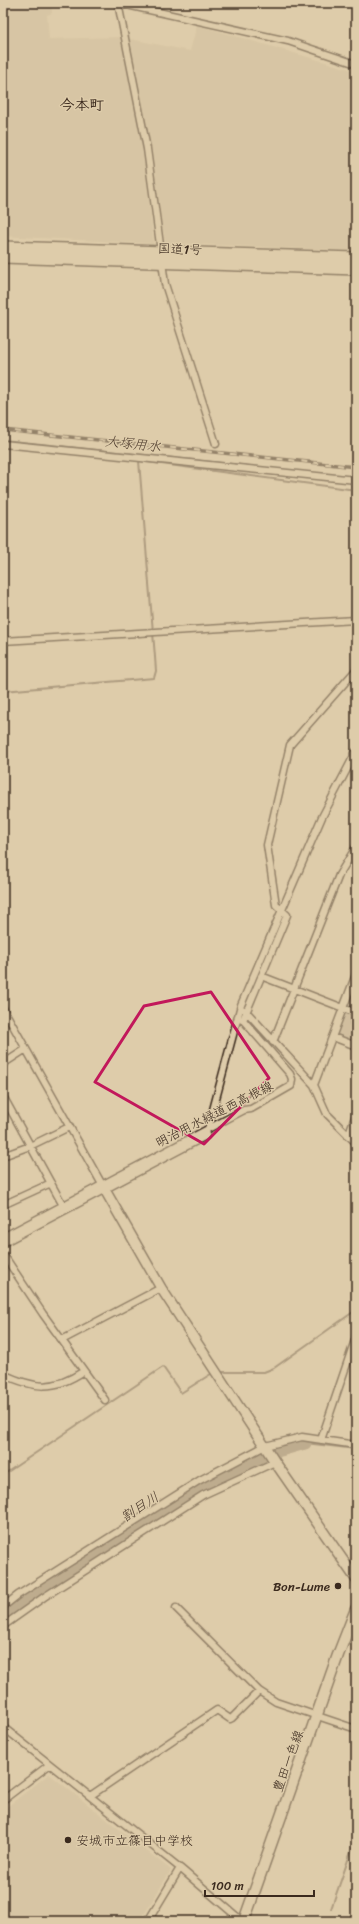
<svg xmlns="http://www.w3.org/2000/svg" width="359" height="1924" viewBox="0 0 359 1924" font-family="Sriracha,'Klee One',sans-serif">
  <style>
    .built { fill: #cfbd9d }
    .green { fill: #c0ae91; stroke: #7e6c58 }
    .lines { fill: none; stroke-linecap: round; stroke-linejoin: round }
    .stream { stroke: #73614d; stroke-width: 2 }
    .river { stroke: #98866d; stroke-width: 13 }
    .street-casing { stroke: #3b2a1e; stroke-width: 9 }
    .secondary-casing { stroke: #3b2a1e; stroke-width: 12 }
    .primary-casing { stroke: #3b2a1e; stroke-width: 13 }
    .highway-casing { stroke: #3b2a1e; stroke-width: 14 }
    .street { stroke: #deccaa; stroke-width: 6 }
    .secondary { stroke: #deccaa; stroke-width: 9 }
    .primary { stroke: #deccaa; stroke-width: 10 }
    .highway { stroke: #deccaa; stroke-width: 11 }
    .rail-casing { stroke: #3b2a1e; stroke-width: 3.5 }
    .rail { stroke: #deccaa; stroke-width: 2; stroke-dasharray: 6; stroke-linecap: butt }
    .marked { fill: none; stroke: #c2185b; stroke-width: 3; stroke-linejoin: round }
    .poi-dot { fill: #3b2a1e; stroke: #deccaa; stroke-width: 1.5 }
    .labels { text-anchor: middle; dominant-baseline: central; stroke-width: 3; stroke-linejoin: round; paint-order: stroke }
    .street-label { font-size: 13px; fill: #3b2a1e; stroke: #deccaa }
    .poi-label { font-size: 13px; fill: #3b2a1e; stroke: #deccaa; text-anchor: end }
    .water-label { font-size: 14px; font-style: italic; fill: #4e3c2e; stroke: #deccaa }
    .quarter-label { font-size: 15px; font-weight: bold; fill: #3b2a1e; stroke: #deccaa }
  </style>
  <rect width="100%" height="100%" fill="#deccaa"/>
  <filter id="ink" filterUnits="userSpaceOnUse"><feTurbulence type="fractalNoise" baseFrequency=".025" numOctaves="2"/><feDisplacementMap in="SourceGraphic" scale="8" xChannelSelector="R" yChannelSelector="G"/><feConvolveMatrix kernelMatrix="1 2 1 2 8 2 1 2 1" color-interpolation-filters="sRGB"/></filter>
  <g filter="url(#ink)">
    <path class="built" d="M3 3H51L52 13 47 15 49 39 124 37 144 154 154 244 3 236Z
      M197 25 356 71V251L165 243 130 39 190 51Z
      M49 1774 171 1870 140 1921H3V1810Z"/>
    <path class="green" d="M356 986V1042L339 1036 337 1033 354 987Z"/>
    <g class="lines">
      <path class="stream" d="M3 440 260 467
        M3 691 154 678 156 671 155 657 139 461 356 490
        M218 1372H264L274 1368 356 1310
        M305 1443 356 1449
        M3 1475 163 1367 181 1393 214 1372
        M331 1909 356 1837"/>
      <path class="river" d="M3 1616 33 1594 197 1489 277 1451 305 1443"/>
      <g class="street-casing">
        <path id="street" d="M118 3 147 149 161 252
          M118 3 288 41 356 64
          M162 262 165 284 216 444
          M3 444 356 480
          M3 641 356 620
          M261 976 356 1013
          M3 1008 104 1188
          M245 1010 314 1085 327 1114 356 1143
          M356 1013 354 1023 356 1032
          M333 1037 356 1046
          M273 1042 339 875 356 847
          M3 1064 26 1049
          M314 1085 356 974
          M3 1096 65 1209
          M348 1136 356 1114
          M3 1156 30 1146 69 1127
          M3 1205 51 1183
          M3 1237 244 1110 251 1109 291 1086 292 1079 290 1074 243 1020 287 915 276 905 267 845 290 745 356 670
          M3 1243 206 1136 241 1005 322 817 356 752
          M3 1254 43 1314 105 1400
          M62 1340 161 1288
          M3 1374C35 1389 54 1391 84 1371
          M321 1440 356 1337
          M3 1607 18 1595 200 1480 265 1446 302 1437 356 1445
          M176 1608 259 1691 276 1702 356 1729
          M3 1626 44 1597 203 1495 275 1462
          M3 1727 180 1868 242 1921
          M90 1796 217 1710 230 1719 232 1718 259 1691
          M3 1800 49 1765
          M148 1921 180 1868"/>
      </g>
      <g class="secondary-casing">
        <path id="secondary" d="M355 754 356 755
          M105 1190 161 1288 275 1462 356 1579"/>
      </g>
      <g class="primary-casing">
        <path id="primary" d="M244 1921 338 1655 356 1609"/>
      </g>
      <g class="highway-casing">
        <path id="highway" d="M3 247 356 258
          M3 257 356 269"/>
      </g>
      <use href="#street" class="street"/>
      <use href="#secondary" class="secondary"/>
      <use href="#primary" class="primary"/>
      <use href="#highway" class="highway"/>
      <g class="rail-casing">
        <path id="rail" d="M3 430 356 467"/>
      </g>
      <use href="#rail" class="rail"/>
    </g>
  </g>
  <path d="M0 0H359V1924H0ZM211 992 269 1078 204 1144 95 1082 144 1006Z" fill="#deccaa" fill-opacity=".55" fill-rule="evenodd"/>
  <path class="marked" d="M211 992 269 1078 204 1144 95 1082 144 1006Z"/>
  <g class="poi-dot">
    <circle cx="338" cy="1586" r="4"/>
    <circle cx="68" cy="1840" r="4"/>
  </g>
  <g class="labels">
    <g class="street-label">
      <text transform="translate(180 249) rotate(2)">国道1号</text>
      <text transform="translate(214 1114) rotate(-27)">明治用水緑道西高根線</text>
      <text transform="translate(288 1761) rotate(-70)">豊田一色線</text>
    </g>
    <g class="poi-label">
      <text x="330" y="1586">Bon-Lume</text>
      <text x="76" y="1840" text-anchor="start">安城市立篠目中学校</text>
    </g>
    <g class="water-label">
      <text transform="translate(133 444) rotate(6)">大塚用水</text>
      <text transform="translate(140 1507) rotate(-33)">割目川</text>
    </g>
    <g class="quarter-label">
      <text x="82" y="105">今本町</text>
    </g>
  </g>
  <rect width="359" height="1924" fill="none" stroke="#deccaa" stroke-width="16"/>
  <rect x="8" y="8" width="343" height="1908" fill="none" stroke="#3b2a1e" stroke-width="1.5" filter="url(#ink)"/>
  <path d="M205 1890v6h109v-6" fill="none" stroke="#3b2a1e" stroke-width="2"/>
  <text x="211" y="1890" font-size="12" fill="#3b2a1e" stroke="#deccaa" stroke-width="3" paint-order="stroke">100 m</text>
</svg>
